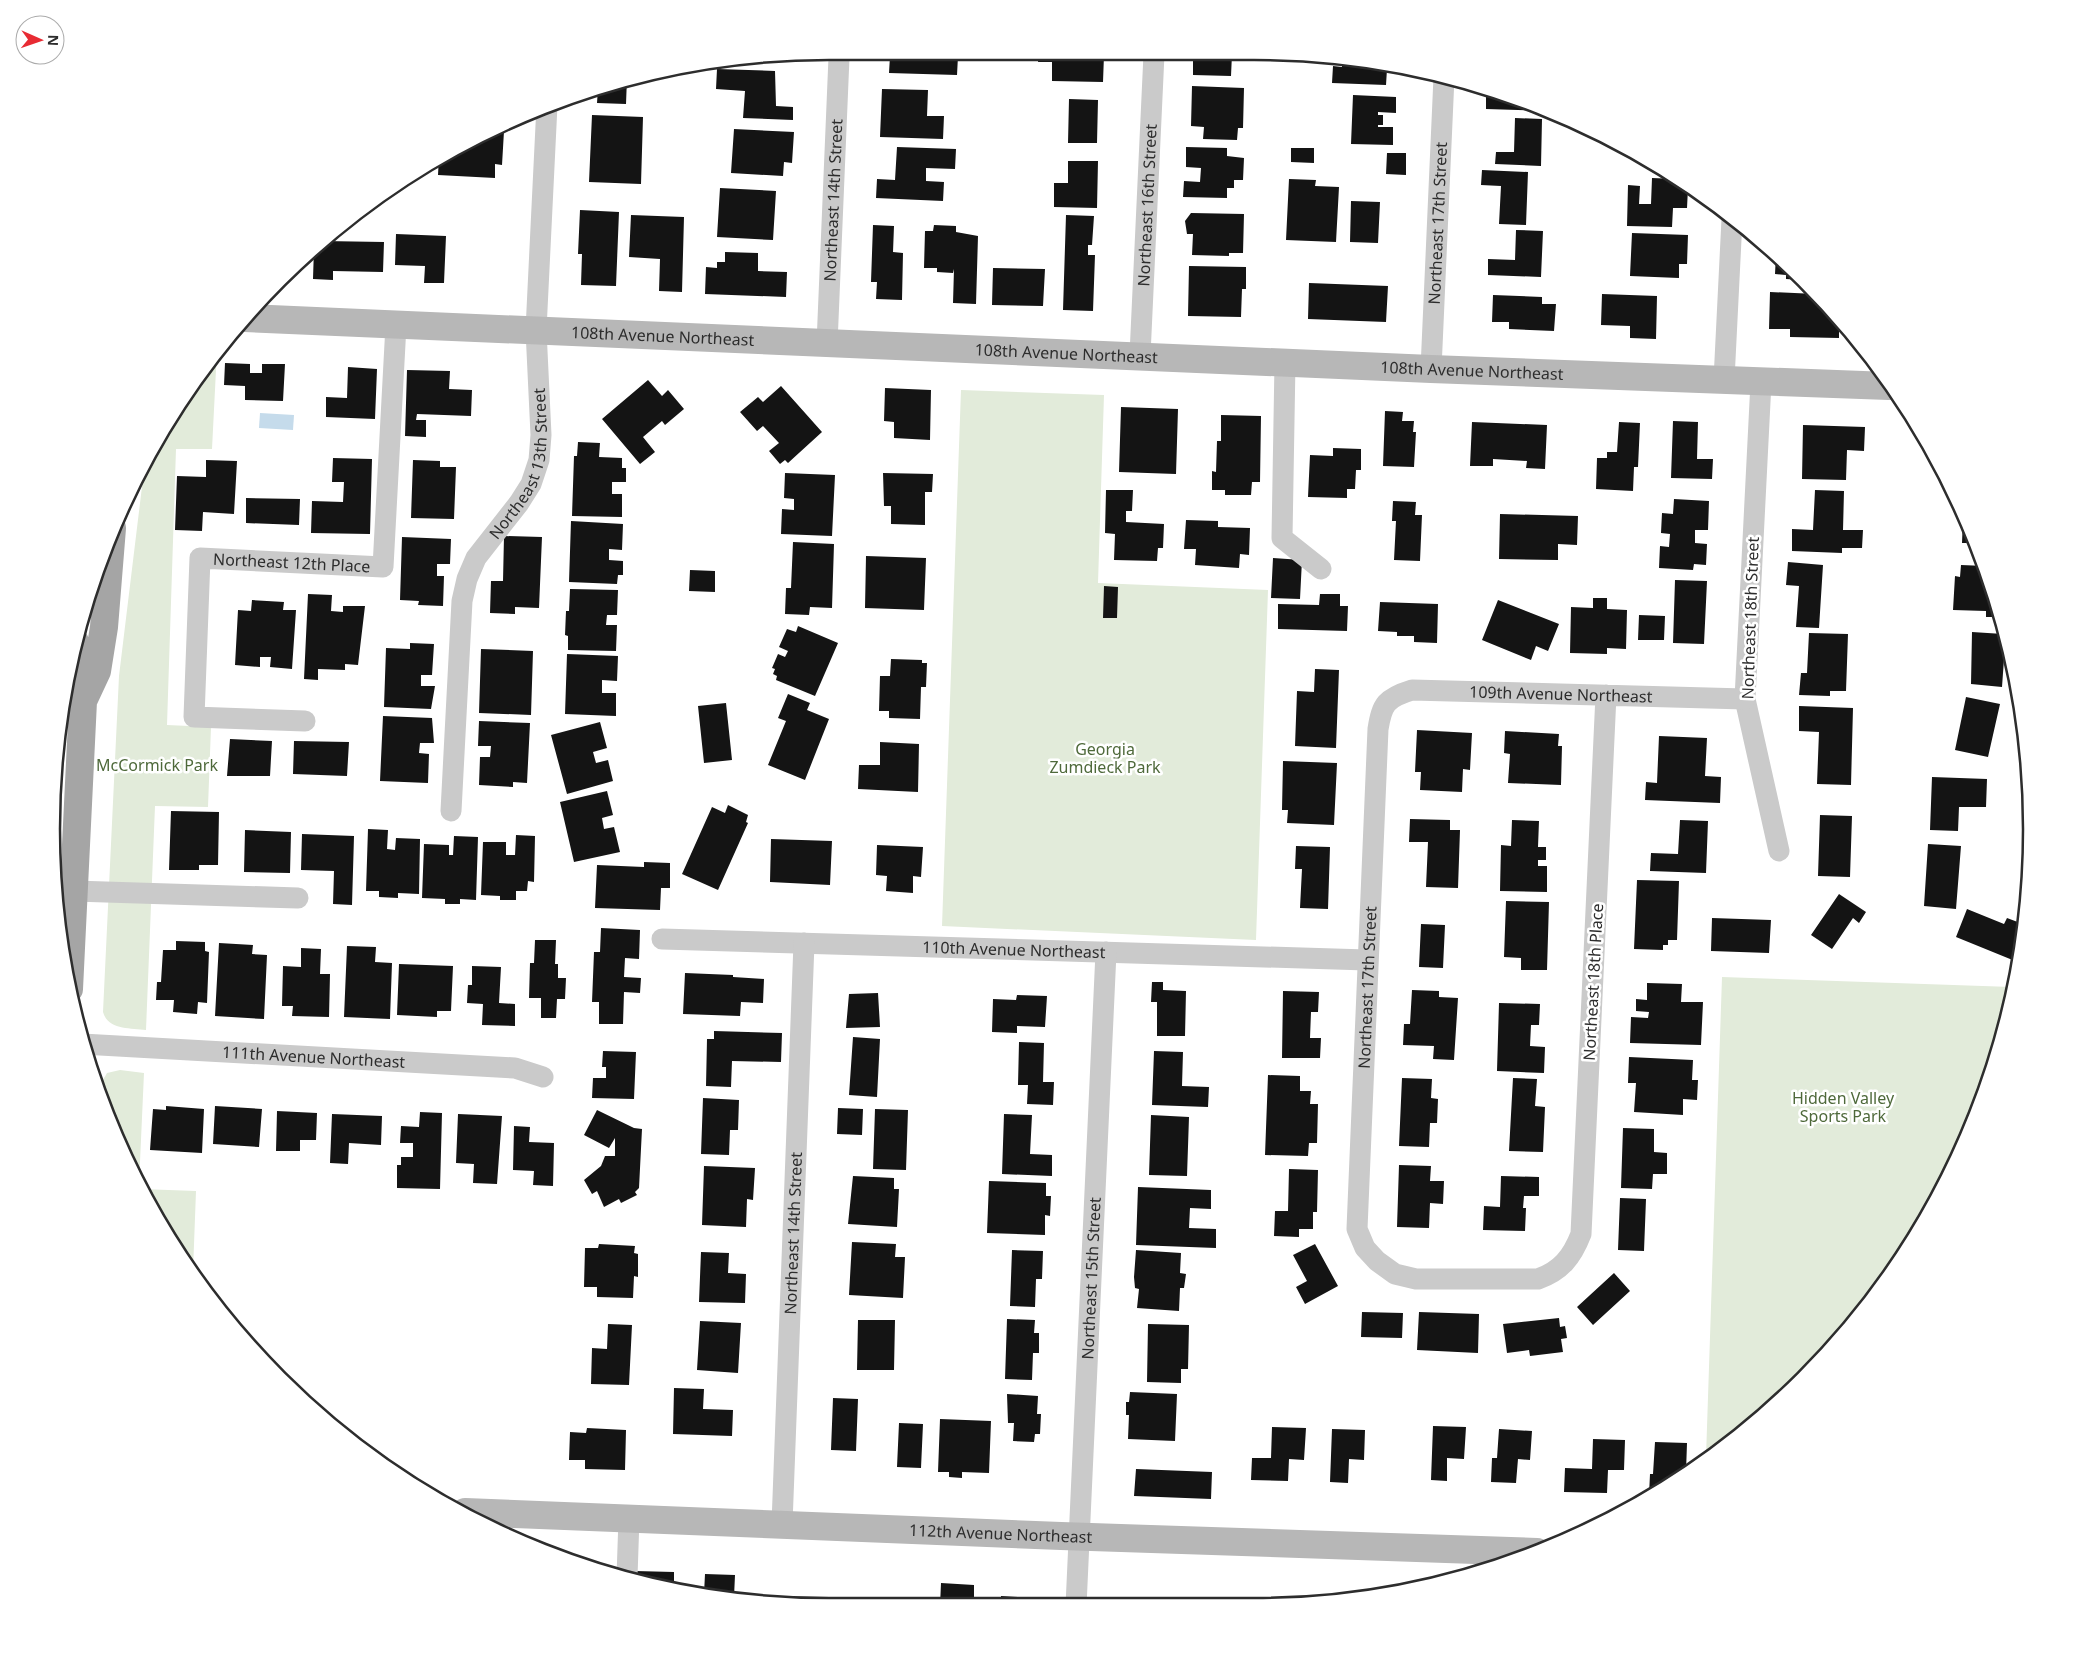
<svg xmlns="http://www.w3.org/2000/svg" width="2083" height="1658" viewBox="0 0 2083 1658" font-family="'Noto Sans',sans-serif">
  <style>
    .green { fill: #e2ebda }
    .water { fill: #c5dbeb }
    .building { fill: #141414 }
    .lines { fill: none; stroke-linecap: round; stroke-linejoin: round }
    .minor { stroke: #cacaca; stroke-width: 21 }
    .secondary { stroke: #b7b7b7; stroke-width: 28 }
    .primary { stroke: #a5a5a5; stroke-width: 28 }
    .labels { text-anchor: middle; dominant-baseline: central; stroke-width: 5; stroke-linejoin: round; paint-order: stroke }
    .street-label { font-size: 16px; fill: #2d2d2d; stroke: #fff }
    .park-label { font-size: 16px; fill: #4e693a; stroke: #fff }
    .rim { fill: none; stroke: #2d2d2d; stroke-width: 2.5 }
  </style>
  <rect width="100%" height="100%" fill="#fff"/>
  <path class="green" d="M217 350 212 449H176L167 725 211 727 208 807 155 806 146 1030C130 1028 108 1030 103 1012L119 676 145 462 156 440Z
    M961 390 1104 395 1098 583 1268 590 1256 940 942 926Z
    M1722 977 2012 987 2005 1031 1951 1173 1871 1303 1767 1414 1706 1457Z
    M120 1070 144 1073 139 1184C130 1166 95 1103 100 1087 101 1082 105 1077 107 1073Z
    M141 1189 196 1191 193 1271 155 1218Z"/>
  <path class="water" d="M260 413 294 415 293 430 259 428Z"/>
  <path class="building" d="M1193 54H1232L1231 76 1193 75Z
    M1039 55H1104L1103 82 1052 81V62H1038Z
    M890 56H958L957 75 889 73Z
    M1342 58 1370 61V68L1387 69 1386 85 1332 83 1333 66 1342 67Z
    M717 69 775 71 776 106 793 107V120L743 118 745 91 716 89Z
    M627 78 626 104 597 103 598 88Z
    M1192 86 1244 88 1243 128H1238L1237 140 1203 139 1204 127 1191 126Z
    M1486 88 1504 93 1545 111 1486 109Z
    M882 89 928 90 927 116H944L943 139 880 137Z
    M1353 95 1396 97V113L1378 112V115H1383V125H1378V127H1393V145L1351 144Z
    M1069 99 1098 100 1097 143H1068Z
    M592 115 643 117 641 184 589 182Z
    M1515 118 1542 119 1541 166 1495 164 1496 152H1514Z
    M734 129 794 132 792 163 784 162 783 176 731 173Z
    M490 131H504L502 165 495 164V178L438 175 439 156Z
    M897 147 956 149 955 169 926 168V181L944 182 943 201 876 198 877 179 895 180Z
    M1186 147 1227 148V156L1244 158 1243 180H1234V188H1227V198L1183 197 1184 181 1200 182 1201 168 1186 167Z
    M1291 148H1314V163L1291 162Z
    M1387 153H1406V175L1386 174Z
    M1068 161H1098L1097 208 1054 207V183H1068Z
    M1482 170 1528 172 1526 225 1499 224 1501 186 1481 185Z
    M1652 178 1676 179 1688 188 1687 208H1673L1672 227 1627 226 1628 185 1640 186 1639 204H1651Z
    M1289 179 1316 180 1315 186 1339 187 1336 242 1286 240Z
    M720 188 776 191 773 240 717 237Z
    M1351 201 1380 202 1378 243 1350 242Z
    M580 210 619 212 616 286 581 285 582 254H578Z
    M1191 213 1244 214 1243 253H1229V256L1192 255 1193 234H1187L1185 221Z
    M631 215 684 217 682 292 659 291 660 259 629 257Z
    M1066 215 1094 216 1092 245H1088V255H1095L1093 311 1063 310Z
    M873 225 894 226 893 252 903 253 902 300 876 299 877 282H871Z
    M934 225 956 226V232L978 236 976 304 953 303 954 269 953 273 937 272V268H924L925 231H933Z
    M1516 230 1543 231 1541 277 1488 275V259L1515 260Z
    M1632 233 1688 235 1687 264H1679V278L1630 276Z
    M396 234 446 236 444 283H424L425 266 395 265Z
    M323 241 384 242 383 272 333 271V280L313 279 314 248Z
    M725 252 758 253V271L787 272 786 297 705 294 706 267 717 268V262H725Z
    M1776 254 1802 280 1786 279V275L1775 274Z
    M1189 266 1246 267V289H1242L1241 317 1188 316Z
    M993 268 1045 269 1043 306 992 305Z
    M1309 283 1388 286 1386 322 1308 319Z
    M1770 292 1816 294 1839 316 1845 325V331H1839V338L1790 337V329H1769Z
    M1602 294 1657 296 1656 339 1630 338V326L1601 325Z
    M1493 295 1542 297V304H1556L1554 331 1509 329V322H1492Z
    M225 363 250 364V373H262V364H285L283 401 245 400V386L224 385Z
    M348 367 377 369 375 419 326 417V397L347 398Z
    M407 370 450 371 449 389 472 390 471 416 417 414 416 420H426V437L405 436Z
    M648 380 662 396 668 390 684 409 665 425 662 421 643 437 655 452 640 464 602 419Z
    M781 386 822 432 788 463 785 460 780 464 769 451 779 443 763 426 757 431 740 412 758 397 763 402Z
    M885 388 931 390 930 440 894 438V422L884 421Z
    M1121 407 1178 409 1176 474 1119 472Z
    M1385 411 1403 412 1402 421H1414L1413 432H1416L1414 467 1383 466Z
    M1221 415 1261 416 1260 482H1252L1251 495H1225V490H1212V471L1216 472 1217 441H1221Z
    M1673 421 1698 422 1697 459H1713L1712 479 1671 478Z
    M1472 422 1547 425 1545 469 1526 468 1527 461 1493 459V466H1470Z
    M1619 422 1640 423 1638 467H1634L1633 491 1596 489 1597 458H1607V452H1617Z
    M1803 425 1865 427 1864 451 1847 450 1846 480 1802 479Z
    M578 442 600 443 599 457 622 458V468H626V482H612V494H622V517L572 516 574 456H577Z
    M1333 448 1361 449V470H1356L1355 489H1347V498L1308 497 1310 455 1333 456Z
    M333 458 372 459 370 534 311 533 312 501 343 502 344 482H332Z
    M206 460 237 461 234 514 203 512 202 531 175 530 177 476 206 477Z
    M413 460 440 461V467H456L454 519 411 518Z
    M785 473 835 475 832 536 781 534 782 509 794 510V499L784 498Z
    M883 473 933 474 932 492H925V525L891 524V506H884Z
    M1106 490H1133L1132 511H1126V522L1164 524 1163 548H1158L1157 561 1114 560 1115 534 1105 533Z
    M1815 490 1844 491 1843 530H1863L1862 548H1842V553L1792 551V529L1813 530Z
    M246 498 300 499 299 525 246 523Z
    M1674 499 1709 501 1708 530H1695V543L1707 544 1706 565 1694 564 1693 570 1659 568 1660 546 1669 547 1670 534 1661 533 1662 513 1673 514Z
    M1393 501 1416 502 1415 515H1422L1420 561 1394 560 1396 521H1392Z
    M1500 514 1578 516 1577 545 1558 544V560L1499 559Z
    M1963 518 1972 538 1974 543H1962Z
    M1186 520 1218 521V527L1250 528 1249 555 1240 554 1239 568 1195 565 1196 549H1184Z
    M571 521 623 524 622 550 609 549V560L623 561V575H618L617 584 569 582Z
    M504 536 542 537 539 608 515 607V614L490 613 491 581H503Z
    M402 537 451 539 450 564H437V576H444L443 606 418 605 419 601 400 600Z
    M793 542 834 544 832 608 810 607 809 615 785 614 786 588H791Z
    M866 556 926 558 924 610 865 608Z
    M1273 558 1302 560 1300 599 1271 598Z
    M1788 562 1823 565 1819 628 1796 627 1799 586 1786 585Z
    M1961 565 1985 566 1991 579 1999 617H1986V611L1953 610 1955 576 1960 577Z
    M690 570 715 571V592L689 591Z
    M1675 580 1707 581 1704 644 1673 643Z
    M1104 586 1118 587 1117 618H1103Z
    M570 589 618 590 617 615H607L606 625H617L616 651 568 650V636L565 635 566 611H569Z
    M308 594 332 595 331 611 343 612V606H365L358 665 345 664V670L318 669V680L304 679Z
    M1320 594H1340V606H1348L1347 631 1278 629V604L1319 605Z
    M1593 598H1607V609L1627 610 1626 649 1607 648V654L1570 653 1571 607 1593 608Z
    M252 600 284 602 283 610H296L292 669 270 667 271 657H260V667L235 665 238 610 251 611Z
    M1498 600 1559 624 1548 651 1536 646 1531 660 1482 640Z
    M1380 602 1438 604 1437 643 1414 642V636H1397V632L1378 631Z
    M1639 615 1665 616 1664 640H1638Z
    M798 626 838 643 815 696 776 680 777 676 773 674 775 669 772 668 778 654 785 657 788 651 779 647 787 629 796 632Z
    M1972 632 2003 634 2009 660 2004 659 2002 687 1971 684Z
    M1809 633 1848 634 1846 691H1830V696L1799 695 1801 673H1807Z
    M410 643 434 644 432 675H421V686H435L431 709 384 707 386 648 410 649Z
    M481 649 533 651 531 715 479 713Z
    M567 654 618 656 617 681 602 680V693H616V716L565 714Z
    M891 659 922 660V663H927L926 687H921L920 719 889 718V711H879L880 676H890Z
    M1315 669 1339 670 1336 748 1295 746 1297 691 1314 692Z
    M788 694 810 703 807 710 829 719 805 780 768 765 786 721 778 718Z
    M1966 697 2000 704 1988 757 1955 750Z
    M726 703 732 760 704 763 698 706Z
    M1799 706 1853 708 1851 785 1817 784 1819 732 1799 731Z
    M383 716 432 718 434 743H420L419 753 429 754 428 783 380 781Z
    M479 721 530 723 527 783 513 782V787L479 785 480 757H490L491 746H478Z
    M600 722 607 748 593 752 596 763 608 760 613 781 567 794 551 735Z
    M1417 730 1472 733 1470 770 1463 769 1462 792 1420 790 1421 772H1415Z
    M1505 731 1559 734 1558 746H1562L1561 785 1508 783 1510 754 1504 753Z
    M1659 736 1707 738 1705 776 1721 777 1720 803 1645 800 1646 782 1657 783Z
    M230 739 272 741 270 776H227Z
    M294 741 349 742 347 776 293 774Z
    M880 742 919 744 918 792 858 789 859 765H880Z
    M1283 761 1337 763 1334 825 1287 823 1288 810H1282Z
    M1932 777 1987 779 1986 807H1959L1958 831 1930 830Z
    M607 791 613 815 602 818 604 829 614 827 620 852 574 862 560 802Z
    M728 805 748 815 746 822 748 823 718 890 682 874 712 807 725 813Z
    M171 811 219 812 218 865H199V870H169Z
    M1820 815 1852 816 1850 877 1818 876Z
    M1410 819 1450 820V830H1460L1458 888 1426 887 1428 842H1409Z
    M1512 820 1539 821 1538 847H1546V860H1538V866H1547V892L1500 891 1501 845 1511 846Z
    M1680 820 1708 821 1706 873 1650 871 1651 853 1678 854Z
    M368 829 388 830 387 849 395 850 396 838 420 839 419 894 398 893V898L379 897V891H366Z
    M245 830 291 832 290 873 244 872Z
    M302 834 354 836 352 905 333 904 334 871 301 870Z
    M516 835 535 836 534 882 528 881 527 891H516V900H500V896L481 895 483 842H506V855H515Z
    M454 836 478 837 476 900 460 899V904H445V899L422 898 424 844 449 845V855H453Z
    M771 839 832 841 830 885 770 882Z
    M1928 844 1961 846 1956 909 1924 906Z
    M877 845 923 847 921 877 913 876V893L886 891 887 876 876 875Z
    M1296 846 1330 847 1328 909 1300 908 1302 869H1295Z
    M644 862 670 863V888H661L660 910 595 908 597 865 644 867Z
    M1637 880 1679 881 1677 940H1668V945H1663V950L1634 949Z
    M1839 894 1866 912 1859 923 1853 918 1832 949 1811 935Z
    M1506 901 1549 902 1547 970H1521V958L1504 957Z
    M1967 909 2004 924 2007 918 2023 924 2015 961 1956 937Z
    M1712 918 1771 920 1769 953 1711 951Z
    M1421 924 1445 925 1443 968 1419 967Z
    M601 928 640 930 639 959 625 958 624 977 641 978 640 993 624 992 623 1024H599V1002H592L594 952H600Z
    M535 940H556L555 964H558V978H566L565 999H557L556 1018H541V998H529L530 963H534Z
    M176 941 205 942V951L209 952 207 1003 198 1002 197 1014 173 1012 174 1000H156L157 982H161L163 950H176Z
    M219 943 253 945 252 954 267 955 264 1019 215 1016Z
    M347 946 376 947 375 962 392 963 390 1019 344 1017Z
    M301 948 321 949 320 974H330L329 1017 292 1016 293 1006H282L283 966 301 967Z
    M399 964 453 966 451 1011H437V1017L397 1015Z
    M472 966 501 967 499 1003 515 1004V1026L482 1025 483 1004 467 1003 468 985H472Z
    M685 973 733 975V977L764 979 763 1003 741 1002 740 1016 683 1014Z
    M1152 982H1163V990L1186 991 1185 1036H1157V1002H1151Z
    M1647 983 1682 984 1681 1002H1703L1701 1045 1630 1043 1631 1017 1648 1018 1649 1012 1636 1011V999L1647 1000Z
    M1412 990 1439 991V997L1458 998 1454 1060 1433 1059 1434 1046 1403 1045 1404 1024H1410Z
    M1283 991 1319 992 1318 1012H1311L1310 1038H1321L1320 1058H1282Z
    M878 993 880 1027 846 1028 849 994Z
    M1017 995 1047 996 1045 1027 1017 1026V1033L992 1032 993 999 1016 1000Z
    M1499 1003 1540 1004 1539 1025H1531L1530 1046 1545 1047 1544 1073 1497 1071Z
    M714 1031 782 1033 781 1062 732 1061 731 1087 706 1086 707 1039H714Z
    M853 1037 880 1039 877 1097 849 1095Z
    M1019 1042 1044 1043 1043 1082H1054L1053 1105 1027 1104 1028 1085H1018Z
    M603 1051 636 1052 634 1099 592 1098 593 1078H606V1067H602Z
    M1154 1051 1183 1052 1182 1086 1209 1087 1208 1107 1152 1105Z
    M1629 1057 1693 1060 1692 1080H1698L1697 1100 1683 1099V1115L1634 1112 1636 1083H1628Z
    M1268 1075 1300 1076V1091H1311L1310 1104H1318L1317 1143H1309L1308 1156 1265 1155Z
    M1402 1078 1432 1079 1431 1098 1438 1099 1437 1123H1430L1429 1147 1399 1146Z
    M1513 1078 1537 1079 1535 1106 1545 1107 1543 1152 1509 1151Z
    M703 1098 739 1100 738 1130H730L729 1155 701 1154Z
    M166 1106 204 1109 202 1153 150 1150 153 1109 166 1110Z
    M215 1106 262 1109 259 1147 213 1144Z
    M838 1108 863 1109 862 1135 837 1134Z
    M875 1109 908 1110 906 1170 873 1169Z
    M597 1110 634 1128 642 1129 639 1188 635 1192 637 1195 621 1203 619 1199 604 1207 597 1191 592 1194 584 1180 601 1166 605 1156H615V1138L609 1148 584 1135Z
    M277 1111 317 1113 316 1140H300V1151H276Z
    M420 1112 442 1113 440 1189 397 1188V1165H401V1157H413V1143H400L401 1126 419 1127Z
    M332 1114 382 1116 381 1145 349 1143 348 1164 330 1163Z
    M458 1114 502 1116 497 1184 473 1183 474 1164 456 1163Z
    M1004 1114 1032 1115 1030 1154 1052 1155V1176L1002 1174Z
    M1151 1115 1189 1117 1187 1176 1149 1175Z
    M514 1126 530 1127 529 1142 554 1143 553 1186 533 1185 534 1171 513 1170Z
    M1623 1128 1654 1129V1152L1667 1153V1174H1653L1652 1189 1621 1188Z
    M1399 1165 1431 1166 1430 1181H1444L1443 1204 1430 1203 1429 1228 1397 1227Z
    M704 1166 755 1168 753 1200 747 1199 746 1227 702 1225Z
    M1289 1169 1318 1170 1317 1212H1313V1229H1299V1237L1274 1236 1275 1211H1288Z
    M853 1176 894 1178V1189H899L897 1227 848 1224Z
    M1501 1176 1539 1177V1196H1524L1523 1208H1526L1525 1231 1483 1230 1484 1206 1500 1207Z
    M989 1181 1046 1183V1196H1051L1050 1216 1045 1215V1235L987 1233Z
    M1138 1187 1211 1190V1209L1190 1208 1189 1228 1216 1229V1248L1136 1245Z
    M1620 1198 1646 1199 1644 1251 1618 1250Z
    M852 1242 896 1244 895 1257H905L903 1298 849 1295Z
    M599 1244 635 1246 634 1253 638 1254V1277L634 1276 633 1298 597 1297V1287H584L585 1248H598Z
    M1315 1244 1338 1286 1305 1304 1296 1287 1307 1281 1293 1255Z
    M1012 1250 1043 1251 1042 1279H1036L1035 1307 1010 1306Z
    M1136 1250 1181 1253 1180 1273 1186 1274 1184 1288H1180L1179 1311 1137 1308 1139 1289 1135 1288 1134 1277Z
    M701 1252 729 1253 728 1273 746 1274 745 1303 699 1302Z
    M1614 1273 1630 1291 1593 1325 1577 1307Z
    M1362 1312 1403 1313 1402 1338 1361 1337Z
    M1419 1312 1479 1314 1478 1353 1417 1350Z
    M1559 1318 1560 1327 1565 1326 1567 1338 1561 1339 1563 1352 1530 1356 1529 1350 1507 1353 1503 1324Z
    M1007 1319 1035 1320 1034 1333H1039V1353H1033L1032 1380 1005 1379Z
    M858 1320H895L894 1370H857Z
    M700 1321 741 1323 738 1373 697 1370Z
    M608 1324 632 1325 629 1385 591 1384 592 1348 607 1349Z
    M1148 1324 1189 1325 1188 1369H1181V1383L1147 1382Z
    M674 1388 704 1389 703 1409 733 1410 732 1436 673 1434Z
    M1130 1392 1177 1394 1175 1441 1128 1439 1129 1415H1126V1402H1129Z
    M1007 1394 1038 1396 1037 1414H1041L1040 1434H1035L1034 1442 1013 1441 1014 1423H1008Z
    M833 1398 858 1399 856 1451 831 1450Z
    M940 1419 991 1421 989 1473 962 1472V1478L949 1477V1472H938Z
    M899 1423 923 1424 921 1468 897 1467Z
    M1433 1426 1466 1427 1464 1459 1447 1458V1481L1431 1480Z
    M1272 1427 1306 1428 1304 1460 1289 1459 1288 1481 1251 1480 1252 1458H1271Z
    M587 1428 626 1430 625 1470 585 1469V1460H569L570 1432 586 1433Z
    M1332 1429 1365 1430 1364 1460 1349 1459 1348 1483 1330 1482Z
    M1499 1429 1532 1431 1530 1460 1518 1459 1516 1483 1491 1482 1492 1458H1497Z
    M1593 1439 1625 1440 1624 1470H1608L1607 1493 1564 1492 1565 1468 1592 1469Z
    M1655 1442 1687 1443 1686 1472 1681 1475H1670L1669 1484 1649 1495 1650 1474H1653Z
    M1136 1469 1212 1472 1211 1499 1134 1496Z
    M635 1571 674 1572V1591L635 1579Z
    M705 1574 735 1575 734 1597 704 1594Z
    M941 1583 974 1585V1606H940Z
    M1001 1596 1033 1598V1606H1001Z
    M1129 1603 1151 1604V1606H1129Z"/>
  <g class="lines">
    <g class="minor">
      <path id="s1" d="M827 344 839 57"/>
      <path id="s2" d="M1140 355 1154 54"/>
      <path d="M1285 362 1282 538 1321 569"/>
      <path id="s3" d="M1431 369 1444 77"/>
      <path d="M1724 380 1732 219"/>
      <path d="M1761 382 1745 699 1779 851"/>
      <path id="s4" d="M1606 695 1581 1234C1572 1257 1561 1271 1538 1279H1416L1395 1274 1377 1261 1365 1248 1357 1229 1378 729C1382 704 1386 698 1412 690L1745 699"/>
      <path id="s5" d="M305 721 194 717 200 558 383 567 396 325"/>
      <path id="s6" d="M451 811 462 601 467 579 476 558 519 503 531 484 539 460 541 435 536 330 547 105"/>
      <path d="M74 891 298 898"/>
      <path id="s7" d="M662 939 1367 960"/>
      <path id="s8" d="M82 1044 515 1068 543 1077"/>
      <path id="s9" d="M782 1524 804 943"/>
      <path d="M627 1577 629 1518"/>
      <path id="s10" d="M1076 1606 1106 952"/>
    </g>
    <g class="secondary">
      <path id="s11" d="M245 318 1431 369 1889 386"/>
      <path id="s12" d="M465 1512 1061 1536 1537 1552"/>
    </g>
    <path class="primary" d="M83 701 97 671 104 627 112 528
      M69 989 83 701 74 671 75 642"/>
  </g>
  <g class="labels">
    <g class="street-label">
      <text stroke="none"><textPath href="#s1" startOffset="144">Northeast 14th Street</textPath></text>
      <text stroke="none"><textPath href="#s2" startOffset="150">Northeast 16th Street</textPath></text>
      <text stroke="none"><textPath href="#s3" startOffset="146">Northeast 17th Street</textPath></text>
      <text stroke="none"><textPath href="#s11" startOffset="418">108th Avenue Northeast</textPath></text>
      <text stroke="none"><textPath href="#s11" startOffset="822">108th Avenue Northeast</textPath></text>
      <text stroke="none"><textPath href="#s11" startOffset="1228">108th Avenue Northeast</textPath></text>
      <text stroke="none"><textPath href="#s6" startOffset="364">Northeast 13th Street</textPath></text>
      <text stroke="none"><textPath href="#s5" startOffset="362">Northeast 12th Place</textPath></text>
      <text transform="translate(1750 618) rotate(-88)">Northeast 18th Street</text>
      <text stroke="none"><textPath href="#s4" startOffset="1514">109th Avenue Northeast</textPath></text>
      <text stroke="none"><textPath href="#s7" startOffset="352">110th Avenue Northeast</textPath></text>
      <text transform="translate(1593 982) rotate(-87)">Northeast 18th Place</text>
      <text stroke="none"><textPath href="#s4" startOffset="1050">Northeast 17th Street</textPath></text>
      <text stroke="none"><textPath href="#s8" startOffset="232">111th Avenue Northeast</textPath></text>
      <text stroke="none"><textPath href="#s9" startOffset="291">Northeast 14th Street</textPath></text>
      <text stroke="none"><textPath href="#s10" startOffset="328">Northeast 15th Street</textPath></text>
      <text stroke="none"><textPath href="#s12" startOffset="536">112th Avenue Northeast</textPath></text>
    </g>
    <g class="park-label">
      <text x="1105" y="749">Georgia<tspan x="1105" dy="18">Zumdieck Park</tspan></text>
      <text x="157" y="765">McCormick Park</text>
      <text x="1843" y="1098">Hidden Valley<tspan x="1843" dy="18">Sports Park</tspan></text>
    </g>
  </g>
  <path d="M0 0H2083V1658H0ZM829 60H1254A769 769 0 0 1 2023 829V829A769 769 0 0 1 1254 1598H829A769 769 0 0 1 60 829V829A769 769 0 0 1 829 60Z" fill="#fff" fill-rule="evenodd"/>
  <path class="rim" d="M829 60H1254A769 769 0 0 1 2023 829V829A769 769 0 0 1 1254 1598H829A769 769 0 0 1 60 829V829A769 769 0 0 1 829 60Z"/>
  <g transform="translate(40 40) rotate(92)"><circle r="24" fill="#ffffff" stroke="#ababab"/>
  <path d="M0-4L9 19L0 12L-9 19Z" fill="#e82b33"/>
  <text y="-8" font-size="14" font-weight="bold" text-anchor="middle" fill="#2d2d2d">N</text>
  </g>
</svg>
